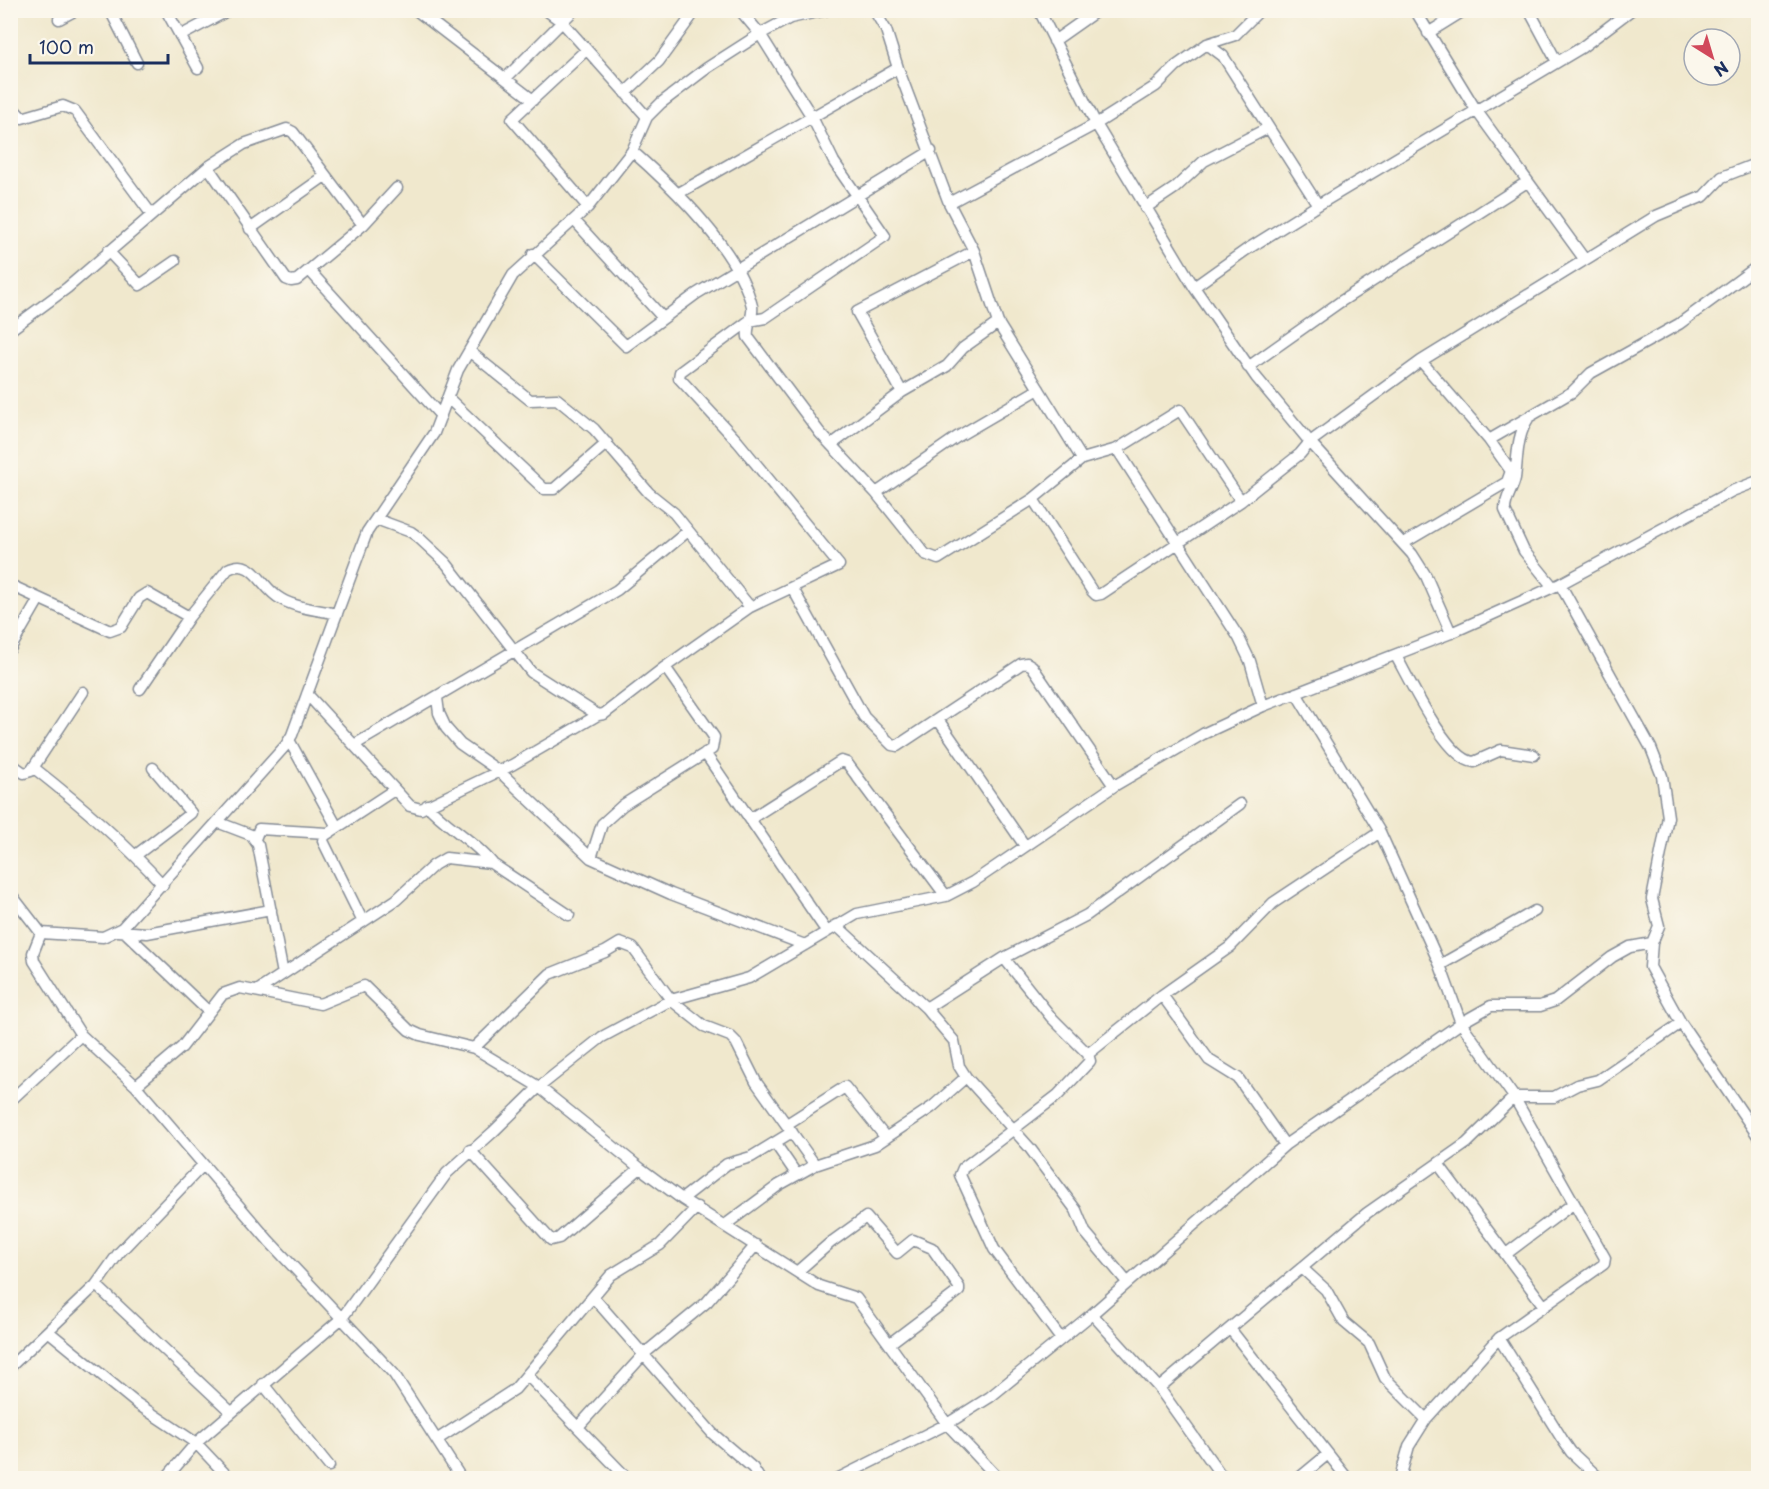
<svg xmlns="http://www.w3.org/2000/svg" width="1769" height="1489" viewBox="0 0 1769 1489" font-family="'Playpen Sans',sans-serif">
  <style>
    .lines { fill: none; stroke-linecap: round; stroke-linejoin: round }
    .minor-casing { stroke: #868c96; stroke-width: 13 }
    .minor { stroke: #fff; stroke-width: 10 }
  </style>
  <rect width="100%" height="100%" fill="#fbf7ec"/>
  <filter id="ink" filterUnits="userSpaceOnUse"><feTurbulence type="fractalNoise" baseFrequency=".0167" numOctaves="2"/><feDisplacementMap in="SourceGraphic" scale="12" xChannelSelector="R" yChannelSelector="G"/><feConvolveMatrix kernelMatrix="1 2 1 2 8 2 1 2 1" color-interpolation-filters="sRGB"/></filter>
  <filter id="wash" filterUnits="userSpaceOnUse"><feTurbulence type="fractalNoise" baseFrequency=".008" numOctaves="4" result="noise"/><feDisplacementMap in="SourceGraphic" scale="24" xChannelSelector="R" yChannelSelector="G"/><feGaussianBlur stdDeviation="1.35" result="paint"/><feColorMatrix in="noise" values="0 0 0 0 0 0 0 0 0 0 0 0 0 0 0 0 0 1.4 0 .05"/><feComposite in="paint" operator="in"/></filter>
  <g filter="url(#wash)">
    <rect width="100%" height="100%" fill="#f0e8cd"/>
  </g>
  <g filter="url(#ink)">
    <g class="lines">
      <g class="minor-casing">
        <path id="minor" d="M110 10 137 63
          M166 10 198 68
          M416 10 533 100
          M546 10 562 22 647 117
          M874 10 886 30 898 68 949 203 974 251 998 323 1082 459
          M1039 10 1096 124 1194 287 1256 377 1310 442 1412 554 1426 576 1451 633
          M1415 10 1476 110 1585 260
          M1529 10 1557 62
          M59 19 76 10
          M1428 33 1465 10
          M180 36 229 10
          M1054 41 1098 10
          M1207 44 1223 56 1318 205
          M586 50 512 119 588 207
          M507 77 574 10
          M625 93 659 61 696 10
          M10 105 22 118 63 106 75 111 152 215
          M632 151C674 188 738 249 752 306 754 316 746 326 748 337L820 433 876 493 925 554 938 559 1033 499 1082 459 1117 449 1180 410 1241 501
          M208 167 286 279 291 281 297 280 363 225 397 188
          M679 193 898 68
          M949 203 1096 124 1156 86 1176 66 1207 44 1235 35 1260 10
          M1145 208 1175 188 1204 161 1268 128
          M574 220 663 318
          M250 229 325 176
          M108 251 140 285 175 261
          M533 254 626 346 696 294 931 151
          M309 270 441 416
          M1194 287 1246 250 1318 205 1581 48 1631 10
          M10 330 67 288 208 167 244 144 287 129 293 132 363 225
          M469 351 530 400 557 399 594 429 649 493 674 513 750 607
          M1248 367 1340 302 1527 182
          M902 392 857 312 974 251
          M448 398 544 489H554L607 443
          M1529 417C1516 437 1518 456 1515 478 1513 489 1505 498 1505 510L1524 551 1553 587
          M1489 440 1572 392 1591 373 1679 324 1758 266
          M831 445 902 392 947 366 963 348 998 323
          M1117 449 1239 638 1250 661 1263 706
          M876 493 957 437 1039 389
          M1033 499 1092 591 1096 595 1101 594 1241 501 1300 454 1310 442 1421 361 1656 216 1704 196 1722 177 1758 163
          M376 519 411 532 418 537 446 563 531 672 598 715
          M1404 543 1507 482 1511 471 1489 440 1421 361
          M1560 584 1651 748 1662 776 1668 817 1652 899 1659 926 1652 943 1650 967 1681 1023 1758 1136
          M10 585 110 631 121 627 139 598 147 593 189 617
          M793 589 864 717 892 745 897 746 1021 664 1027 663 1032 666 1114 786
          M10 649 39 599
          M1396 656C1409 679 1447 760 1474 762L1501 750 1534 755
          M140 689 189 617 228 569C254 556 261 589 281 599 296 608 319 610 337 614
          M1296 693 1380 832 1440 965 1461 1023 1514 1097 1605 1258 1604 1264 1499 1338 1426 1419 1409 1446 1400 1478
          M307 694 410 806 421 809 512 765 598 715 604 714 665 667 750 607 839 565 738 442 679 378 680 372 749 321 765 318 885 236 834 162 812 117 760 34 740 10
          M437 698 439 713 446 728 460 744 499 771 591 858 671 894 805 945
          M939 721 1025 846
          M289 740 337 827
          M354 745 617 590 688 531
          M705 753 827 932
          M10 763 24 773 31 771 83 692
          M34 768C80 804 123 841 163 885
          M427 805C447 827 473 840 492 863
          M750 819 841 761 847 763 946 896
          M217 822 251 835 258 845 283 974
          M255 839 259 829 327 833
          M136 855 191 813 153 768
          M591 858 602 824 623 805 712 749 714 737 665 667
          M10 893 41 933
          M363 922 323 841 324 836 394 790
          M836 925 926 1008 954 1041 959 1066 966 1077 1029 1147 1076 1210 1085 1232 1127 1282
          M118 931 147 933 271 910
          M125 932 209 1012
          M41 933 103 937 122 928 286 745 292 735 367 532 434 433 458 370 513 275 588 207 632 151 647 117 661 103 707 68 760 34 790 18 827 10
          M41 933 33 953 34 961 81 1035 136 1086 269 1241 394 1374 461 1478
          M1004 958 1051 1017 1088 1054 1090 1061 1058 1095 963 1168 960 1175 994 1249 1061 1339
          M1440 965 1535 911
          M257 991 396 900 434 865 446 858 491 863 569 915
          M1162 995 1209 1060 1238 1078 1285 1145
          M926 1008 1004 958 1087 915 1240 804
          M474 1048 550 974 605 952 620 943 633 948 671 1000 704 1026 730 1036 736 1042 756 1082 815 1165
          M1088 1054 1162 995 1230 947 1273 903 1380 832
          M136 1086 182 1047 223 994 240 988 320 1004 364 986 409 1030 420 1035 474 1048 539 1087 640 1168 682 1199 819 1286 856 1298 947 1424 998 1478
          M10 1101 81 1035
          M787 1124 845 1087 886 1138
          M775 1143 797 1175
          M470 1150 551 1240 559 1238 640 1168
          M1439 1165 1544 1306
          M682 1199 727 1164 751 1157 792 1132
          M725 1225 779 1185 815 1165 875 1145 932 1107 966 1077
          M1506 1254 1574 1203
          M1302 1268 1326 1290 1344 1322 1369 1343 1385 1378 1426 1419
          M798 1271 830 1243 866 1217 897 1253 913 1240 932 1248 959 1287V1291L889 1344
          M96 1285 231 1412
          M594 1298 713 1434 753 1468 759 1478
          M1092 1314 1159 1388 1223 1478
          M1231 1330 1347 1478
          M48 1331 136 1403 196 1443 229 1478
          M1499 1338 1562 1439 1571 1452 1599 1478
          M10 1367 96 1285 118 1254 202 1166
          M528 1376 627 1478
          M263 1384 329 1466
          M1159 1388 1367 1213 1467 1143 1514 1097H1554L1577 1085 1598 1080 1681 1023
          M578 1427 645 1353 707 1302 756 1245
          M438 1439 515 1389 611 1275 660 1245 697 1207
          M166 1478 196 1443 342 1318 447 1173 493 1132 539 1087 602 1037 671 1000 749 978 857 914 946 896 973 882 1114 786 1203 734 1263 706 1451 633 1560 584 1732 491 1758 481
          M839 1478 947 1424 990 1397 1092 1314 1285 1145 1461 1023 1491 1006H1540L1555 1001 1612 957 1630 947 1652 943
          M1299 1478 1328 1454"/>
      </g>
      <use href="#minor" class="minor"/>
    </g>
  </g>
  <rect width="1769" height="1489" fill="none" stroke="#fbf7ec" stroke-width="36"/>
  <g transform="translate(1712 57) rotate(143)"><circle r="28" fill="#fbf7ec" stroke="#a1a7b3" stroke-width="1.5"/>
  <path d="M0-4.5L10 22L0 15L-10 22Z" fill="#d1495b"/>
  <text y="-9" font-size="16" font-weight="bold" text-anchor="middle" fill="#1b2f5e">N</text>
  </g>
  <path d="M30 54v9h138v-9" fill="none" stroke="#1b2f5e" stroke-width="3"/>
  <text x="39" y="54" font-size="18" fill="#1b2f5e" stroke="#fbf7ec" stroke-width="4.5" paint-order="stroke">100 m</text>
</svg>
